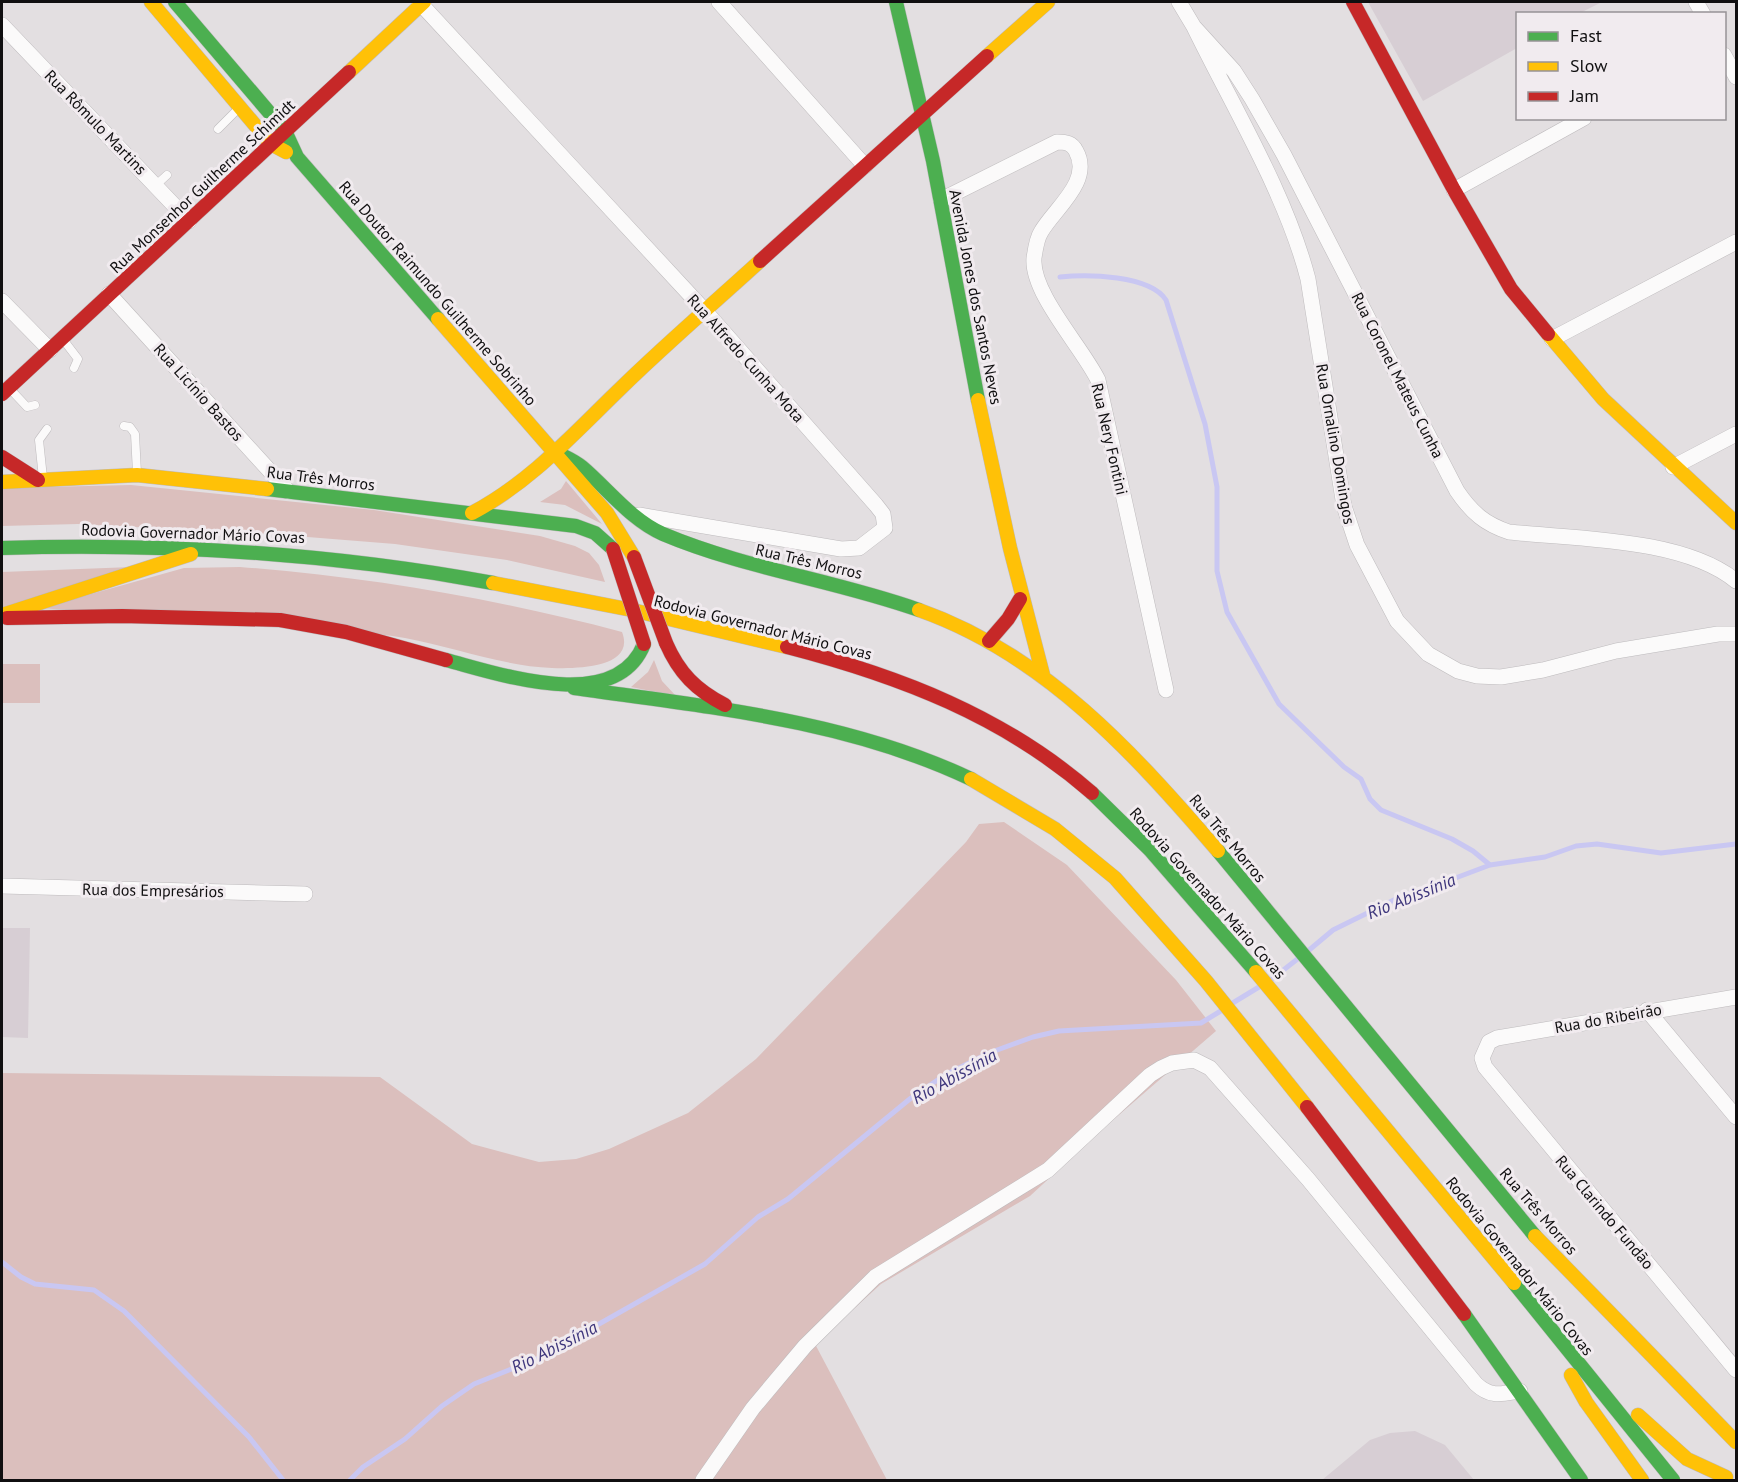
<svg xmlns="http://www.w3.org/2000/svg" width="1738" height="1482" viewBox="0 0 1738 1482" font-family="'PT Sans',sans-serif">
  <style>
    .built { fill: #d7ced4 }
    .green { fill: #dbbfbd }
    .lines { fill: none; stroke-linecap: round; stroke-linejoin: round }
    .stream { stroke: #c9c7f2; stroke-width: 5 }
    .lane-casing { stroke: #bebbbd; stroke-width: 9 }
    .street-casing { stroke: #bebbbd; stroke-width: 16 }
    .fast-casing { stroke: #bebbbd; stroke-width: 15 }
    .slow-casing { stroke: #bebbbd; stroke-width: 15 }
    .jam-casing { stroke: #bebbbd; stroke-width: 15 }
    .lane { stroke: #fbfafa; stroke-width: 8 }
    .street { stroke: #fbfafa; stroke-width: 15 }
    .fast { stroke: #4caf50; stroke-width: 14 }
    .slow { stroke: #ffc107; stroke-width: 14 }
    .jam { stroke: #c62828; stroke-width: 14 }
    .jam-bridge-casing { stroke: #bebbbd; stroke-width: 15; stroke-linecap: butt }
    .jam-bridge { stroke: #c62828; stroke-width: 14 }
    .labels { text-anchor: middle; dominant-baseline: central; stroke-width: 6; stroke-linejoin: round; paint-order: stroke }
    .street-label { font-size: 16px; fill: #100f10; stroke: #f1ebef }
    .water-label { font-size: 18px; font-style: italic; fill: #3e367c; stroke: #f1ebef }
  </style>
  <rect width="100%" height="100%" fill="#e3dfe1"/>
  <path class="built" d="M1368 2H1602L1580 13 1518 14 1517 48 1423 101Z
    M2 928H30L28 1038 2 1037Z
    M1415 1431 1445 1445 1474 1480H1322L1370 1440 1390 1433Z"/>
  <path class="green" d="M566 481 602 524 565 505 540 502 561 489Z
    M131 485 374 510 540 536 575 546 589 553 599 565 605 582 507 560 395 544 270 534 78 524 2 526V488Z
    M158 566 2 610V572Z
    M240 567C370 577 497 599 622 632 636 668 577 669 552 668 502 666 454 647 405 638 367 631 326 632 287 628 205 622 123 615 41 608L184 568Z
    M654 660 662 681 676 696 631 687 648 672Z
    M2 664H40V703H2Z
    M1004 822 1067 865 1176 980 1216 1031 1106 1126 1030 1196 881 1284 815 1344 887 1480H2V1073L380 1077 472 1144 539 1162 576 1159 609 1149 688 1113 756 1059 966 842 979 824Z"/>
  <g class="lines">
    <path class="stream" d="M1060 277C1087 274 1150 275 1166 300L1205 424 1217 487V571L1227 612 1279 704 1344 767 1361 779 1370 799 1381 810 1452 839 1473 851 1490 865
      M1308 951 1333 930 1402 896 1429 888 1490 865 1545 857 1576 846 1597 844 1661 853 1736 844
      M1272 979 1300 957
      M1231 1004 1259 987
      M2 1262 21 1277 35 1284 94 1290 124 1311 249 1437 283 1480
      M350 1480 363 1467 405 1439 442 1406 474 1384 539 1358 705 1264 758 1217 788 1199 911 1098 945 1075 989 1053 1033 1037 1059 1031 1201 1023 1224 1009"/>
    <g class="lane-casing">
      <path id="lane" d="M218 129 238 109
        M156 185 167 175
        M65 342 78 359 74 368
        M12 391 27 407 35 405
        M124 426 130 427 135 434 137 473
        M43 478 39 440 47 429"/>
    </g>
    <g class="street-casing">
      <path id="street" d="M419 2 705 311 876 505 883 514 885 528 859 548 841 549 639 515
        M719 2 865 166
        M1179 2 1194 27 1234 71 1252 99 1284 155 1457 491C1472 513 1485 524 1509 532 1576 539 1684 538 1736 581
        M1696 2 1703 14
        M2 25 189 221
        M1194 27C1233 107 1286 194 1308 279L1344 506 1357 545 1397 621 1428 654 1458 671 1477 676 1501 677 1543 670 1616 651 1718 634H1736
        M1724 55 1736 77
        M1454 190 1584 118
        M941 200 1057 142C1066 142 1072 143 1076 151 1093 181 1054 209 1041 232 1037 238 1035 251 1034 258 1031 293 1082 347 1098 380L1166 690
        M109 294 288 491
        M2 301 50 350
        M1552 339 1736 242
        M1673 467 1736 434
        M2 886 305 894
        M1736 997 1497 1038 1489 1042 1482 1058 1485 1067 1736 1370
        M1647 1010 1736 1117
        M703 1480 753 1408 805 1346 875 1277 1048 1170 1150 1075 1161 1068 1172 1063 1194 1060 1210 1068 1308 1179 1476 1384C1491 1398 1502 1394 1520 1391"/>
    </g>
    <g class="fast-casing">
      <path id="fast" d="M175 2 285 131 297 157 438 319
        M896 2 933 161 978 400
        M554 451C563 456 574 460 582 467 608 489 631 520 663 534 746 569 835 580 919 610
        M267 489 576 526 595 533 613 549
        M2 548C167 543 330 553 493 583
        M446 660C500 674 616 715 644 644
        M574 688C708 707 847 720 971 779
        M1092 793 1150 850 1256 972
        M1218 851 1535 1236
        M1514 1283 1673 1480
        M1464 1314 1581 1480"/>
    </g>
    <g class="slow-casing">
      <path id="slow" d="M151 2 271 144 286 152
        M987 56 1048 2
        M349 72 424 2
        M438 319 607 513 634 557
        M1548 334 1603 399 1736 523
        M978 400 1010 548 1043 675
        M2 482 137 475 267 489
        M472 513C531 482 574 433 622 387 666 344 714 303 760 261
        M493 583 632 610 787 647
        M919 610C1044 654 1133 752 1218 851
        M2 615 191 554
        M971 779 1055 829 1115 878 1206 981 1307 1107
        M1256 972 1514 1283
        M1535 1236 1736 1442
        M1571 1375 1586 1402 1642 1480
        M1638 1415 1687 1459 1726 1477"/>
    </g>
    <g class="jam-casing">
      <path id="jam" d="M1353 2 1454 190 1511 289 1548 334
        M760 261 987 56
        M2 394 349 72
        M2 457 38 480
        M7 618 122 616 280 620 346 632 446 660
        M989 641 1008 619 1020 599
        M666 643C679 673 696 690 725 705
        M787 647C899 676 1004 716 1092 793
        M1307 1107 1464 1314"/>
    </g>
    <use href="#lane" class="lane"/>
    <use href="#street" class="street"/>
    <use href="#fast" class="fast"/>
    <use href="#slow" class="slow"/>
    <use href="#jam" class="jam"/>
    <g class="jam-bridge-casing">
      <path id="jam-bridge" d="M613 549 644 644
        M634 557 666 643"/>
    </g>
    <use href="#jam-bridge" class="jam-bridge"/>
  </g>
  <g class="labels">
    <g class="street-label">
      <text transform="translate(96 122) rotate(46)">Rua Rômulo Martins</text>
      <text transform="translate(202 186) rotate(-43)">Rua Monsenhor Guilherme Schimidt</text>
      <text transform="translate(438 293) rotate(49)">Rua Doutor Raimundo Guilherme Sobrinho</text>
      <text transform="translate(976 297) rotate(79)">Avenida Jones dos Santos Neves</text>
      <text transform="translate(746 358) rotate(48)">Rua Alfredo Cunha Mota</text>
      <text transform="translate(1398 375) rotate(63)">Rua Coronel Mateus Cunha</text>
      <text transform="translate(199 392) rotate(48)">Rua Licínio Bastos</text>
      <text transform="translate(1110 439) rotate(77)">Rua Nery Fontini</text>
      <text transform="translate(1336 444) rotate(80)">Rua Ornalino Domingos</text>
      <text transform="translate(321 478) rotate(7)">Rua Três Morros</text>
      <text transform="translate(193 533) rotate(2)">Rodovia Governador Mário Covas</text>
      <text transform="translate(809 561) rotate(13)">Rua Três Morros</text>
      <text transform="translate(763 627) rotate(14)">Rodovia Governador Mário Covas</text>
      <text transform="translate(1228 838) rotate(50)">Rua Três Morros</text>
      <text transform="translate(153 890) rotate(1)">Rua dos Empresários</text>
      <text transform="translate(1208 893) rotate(48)">Rodovia Governador Mário Covas</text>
      <text transform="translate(1608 1018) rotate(-10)">Rua do Ribeirão</text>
      <text transform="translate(1539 1211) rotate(49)">Rua Três Morros</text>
      <text transform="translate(1605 1212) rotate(50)">Rua Clarindo Fundão</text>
      <text transform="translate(1520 1266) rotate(51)">Rodovia Governador Mário Covas</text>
    </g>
    <g class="water-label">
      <text transform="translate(1411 896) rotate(-22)">Rio Abissínia</text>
      <text transform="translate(954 1076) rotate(-29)">Rio Abissínia</text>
      <text transform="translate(554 1347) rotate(-27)">Rio Abissínia</text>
    </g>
  </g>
  <rect width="1738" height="1482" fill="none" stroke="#100f10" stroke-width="6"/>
  <rect x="1516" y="12" width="210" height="108" fill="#f1ebef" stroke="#979396" stroke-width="1.5"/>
  <rect x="1528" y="32" width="30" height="9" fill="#4caf50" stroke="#979396" stroke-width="1.5"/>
  <text x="1570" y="42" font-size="18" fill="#100f10">Fast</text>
  <rect x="1528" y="62" width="30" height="9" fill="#ffc107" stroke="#979396" stroke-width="1.5"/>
  <text x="1570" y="72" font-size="18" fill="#100f10">Slow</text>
  <rect x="1528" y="92" width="30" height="9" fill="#c62828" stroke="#979396" stroke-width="1.5"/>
  <text x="1570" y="102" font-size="18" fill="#100f10">Jam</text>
</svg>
